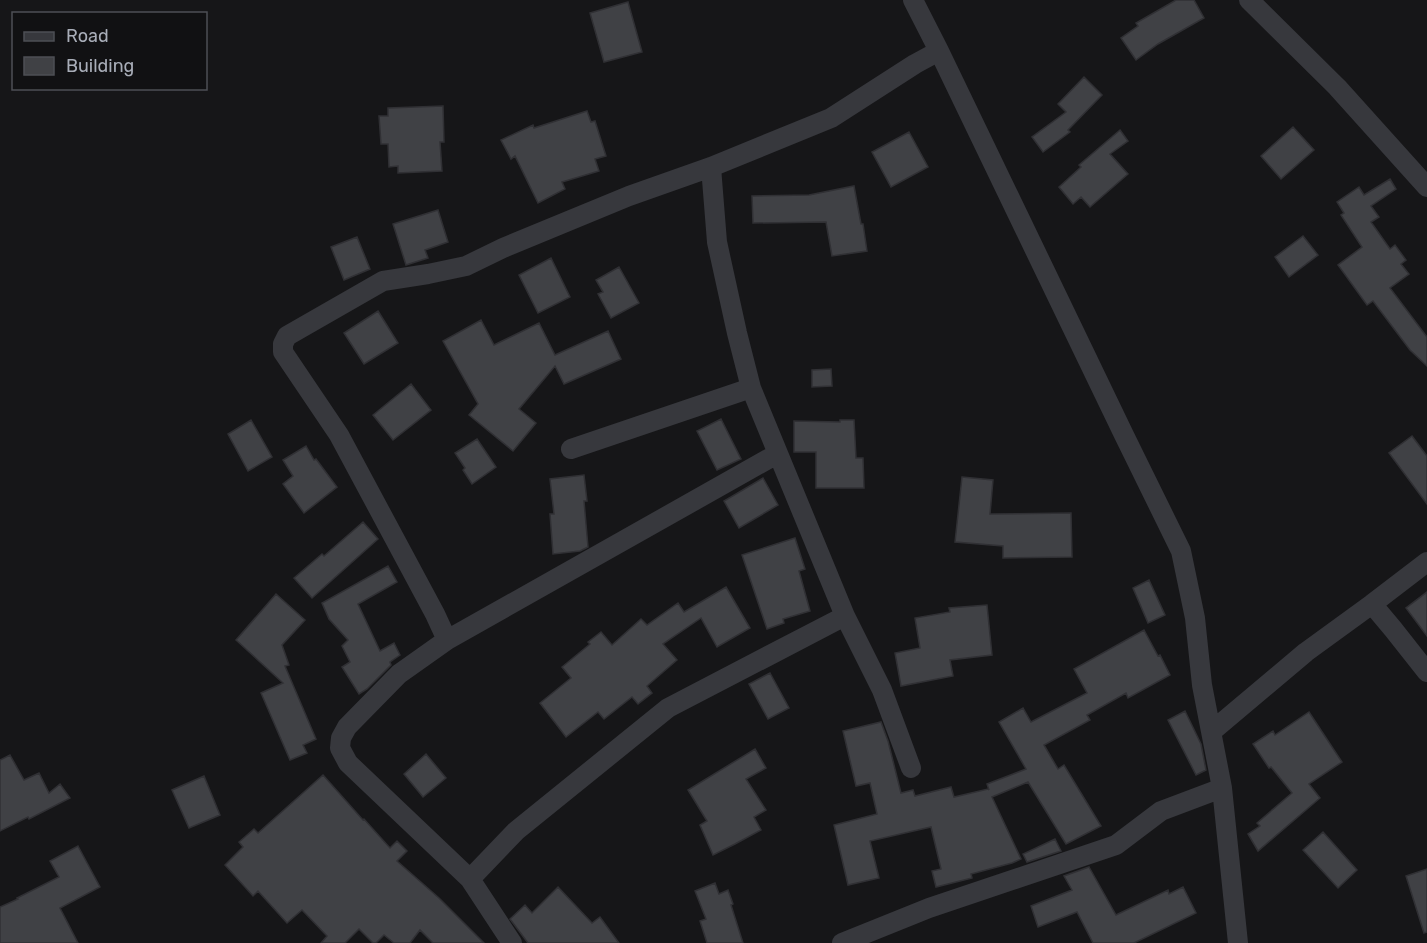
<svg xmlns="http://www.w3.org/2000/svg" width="1427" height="943" viewBox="0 0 1427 943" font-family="Rubik,sans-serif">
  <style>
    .building { fill: #404145; stroke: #303034; stroke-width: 1.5 }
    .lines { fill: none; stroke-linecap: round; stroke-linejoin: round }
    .street { stroke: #37383d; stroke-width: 20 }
  </style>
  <rect width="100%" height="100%" fill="#161618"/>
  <path class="building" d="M1176 0H1194L1204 18 1158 44 1136 60 1121 38 1138 26 1136 23Z
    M628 2 642 52 604 62 590 13Z
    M1084 77 1102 95 1068 130 1070 132 1043 152 1032 137 1066 112 1058 104Z
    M443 106 444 142H440L442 171 398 173V166L389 167 388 144H381L379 116H388V108Z
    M587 111 591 122 595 121 606 156 595 159 599 171 562 182 565 189 538 203 515 156 511 159 501 140 533 125 534 128Z
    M1293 127 1314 150 1281 179 1261 156Z
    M1120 130 1128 141 1110 154 1128 174 1090 207 1081 197 1073 204 1059 187 1081 167 1079 165Z
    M909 132 928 167 891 187 872 152Z
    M1390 179 1396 189 1371 206 1379 217 1371 222 1390 249 1395 245 1406 260 1401 264 1409 274 1390 288 1427 337V366L1410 350 1373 301 1367 305 1338 265 1362 247 1341 215 1344 213 1337 202 1359 187 1364 195Z
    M854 186 861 224H863L867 251 832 256 826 222 753 223 752 196 809 195Z
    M438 210 448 242 425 250 428 258 406 265 393 224Z
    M1303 236 1318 255 1289 277 1275 257Z
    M357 237 370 269 344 280 331 247Z
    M551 258 570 297 538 313 519 275Z
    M619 267 639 303 611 318 598 294 603 292 596 280Z
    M378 311 398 343 364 364 344 333Z
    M481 320 494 345 539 323 555 355 608 331 621 359 564 384 555 366 519 409 536 423 513 451 469 415 478 404 443 341Z
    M831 369 832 386 812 387V370Z
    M411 384 431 410 393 440 373 415Z
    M721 419 741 459 717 470 697 431Z
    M251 420 272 457 248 471 228 434Z
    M840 420H854L856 458H863L864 488H816V452H794V421L840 422Z
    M1412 436 1427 456V504L1389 453Z
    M477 439 496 467 472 484 463 470 465 468 455 453Z
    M306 446 314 460 316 459 337 487 304 513 283 484 293 476 283 460Z
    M584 475 587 501H584L588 547 580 551 553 554 550 514H554L550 479Z
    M962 477 993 480 990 514 1071 513 1072 557 1003 558V546L955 542Z
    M763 478 778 505 739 528 724 501Z
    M363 522 378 539 312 598 294 578 322 554 324 556Z
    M795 538 805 569 799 571 810 611 783 619 784 623 767 629 742 555Z
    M388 566 397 582 358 604 380 651 394 643 400 655 390 662 391 665 367 689 359 694 342 667 350 662 342 646 348 640 329 619 322 603Z
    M1149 580 1165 615 1148 623 1133 588Z
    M726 587 750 628 717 647 701 618 663 644 677 660 647 686 652 693 638 704 632 697 604 719 598 712 566 737 540 703 571 678 562 667 590 644 588 642 601 632 612 645 641 619 647 625 678 603 684 612Z
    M1427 592V636L1406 608Z
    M276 594 305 620 282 645 289 665 285 666 316 739 303 745 307 753 290 760 261 693 283 683 236 640Z
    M987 605 992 655 950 660 953 676 901 686 895 653 920 648 915 618 950 612 949 608Z
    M1144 630 1158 656 1160 655 1170 675 1128 698 1126 693 1087 715 1090 720 1044 745 1058 769 1064 765 1101 826 1066 844 1028 782 992 797 1021 859 1012 863 971 874 972 878 936 887 932 871 941 869 931 827 870 841 879 878 848 885 834 825 877 814 870 783 856 786 843 731 881 722 888 741 901 793 913 790 915 796 951 787 954 797 988 789 989 790 987 784 1026 769 999 722 1023 708 1031 722 1087 693 1074 669Z
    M770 673 789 708 768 719 749 684Z
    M1185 711 1201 744 1206 770 1196 775 1168 720Z
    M1309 712 1342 762 1309 784 1320 798 1258 851 1248 834 1260 826 1257 823 1292 793 1271 767 1269 768 1253 744 1273 731 1275 735Z
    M755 749 766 768 746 779 766 810 754 817 761 830 735 844 713 855 700 825 707 821 688 790Z
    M426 754 446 778 423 797 404 774Z
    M10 755 24 780 39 773 49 793 60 784 70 798 29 819 28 817 0 831V760Z
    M323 775 363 820 364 819 390 848 397 841 407 851 397 861 439 898 484 943H433L420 930 410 943H394L384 935 376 943H373L359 929 345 943H321L327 936 302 910 287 923 258 891 253 896 225 865 243 847 239 842 254 829 258 833Z
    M204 776 220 815 189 828 172 790Z
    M1323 832 1357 870 1338 888 1303 850Z
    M1055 839 1061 851 1027 862 1023 854Z
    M78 846 100 887 60 908 78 943H0V907L18 899 17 898 59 877 50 861Z
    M1089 867 1116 915 1168 890 1169 894 1183 887 1196 913 1134 943H1093L1077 912 1038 927 1031 906 1072 890 1064 876Z
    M1427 869V932L1424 933 1406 876Z
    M715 883 719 894 728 890 733 904 731 905 743 943H707L700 921 706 919 695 891Z
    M558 887 592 923 600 917 619 943H528L510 919 525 905 532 913Z"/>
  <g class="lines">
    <path class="street" d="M913 0 939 51 1124 435 1181 551 1195 618 1202 685 1222 788 1238 943
      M1249 0 1337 87 1427 187
      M571 449 751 388
      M1372 604 1393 629 1427 672
      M845 616 882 690 911 768
      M447 640 777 454
      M1211 732 1306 652 1372 604 1427 562
      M470 879 516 831 668 708 845 616 751 388 737 333 717 242 711 167
      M512 943 470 879 348 763 340 748 341 738 347 727 399 674 447 640 435 614 339 435 283 352V344L287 336 383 281 428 274 466 266 503 248 629 196 711 167 831 118 915 64 939 51
      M842 943 929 908 1116 845 1161 811 1222 788"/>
  </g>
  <rect x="12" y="12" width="195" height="78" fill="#111113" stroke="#4d4f55" stroke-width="1.5"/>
  <rect x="24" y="32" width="30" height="9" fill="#37383d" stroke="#4d4f55" stroke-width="1.5"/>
  <text x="66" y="42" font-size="18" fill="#a8adb8">Road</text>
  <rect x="24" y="57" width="30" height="18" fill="#404145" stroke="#4d4f55" stroke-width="1.5"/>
  <text x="66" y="72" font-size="18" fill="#a8adb8">Building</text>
</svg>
